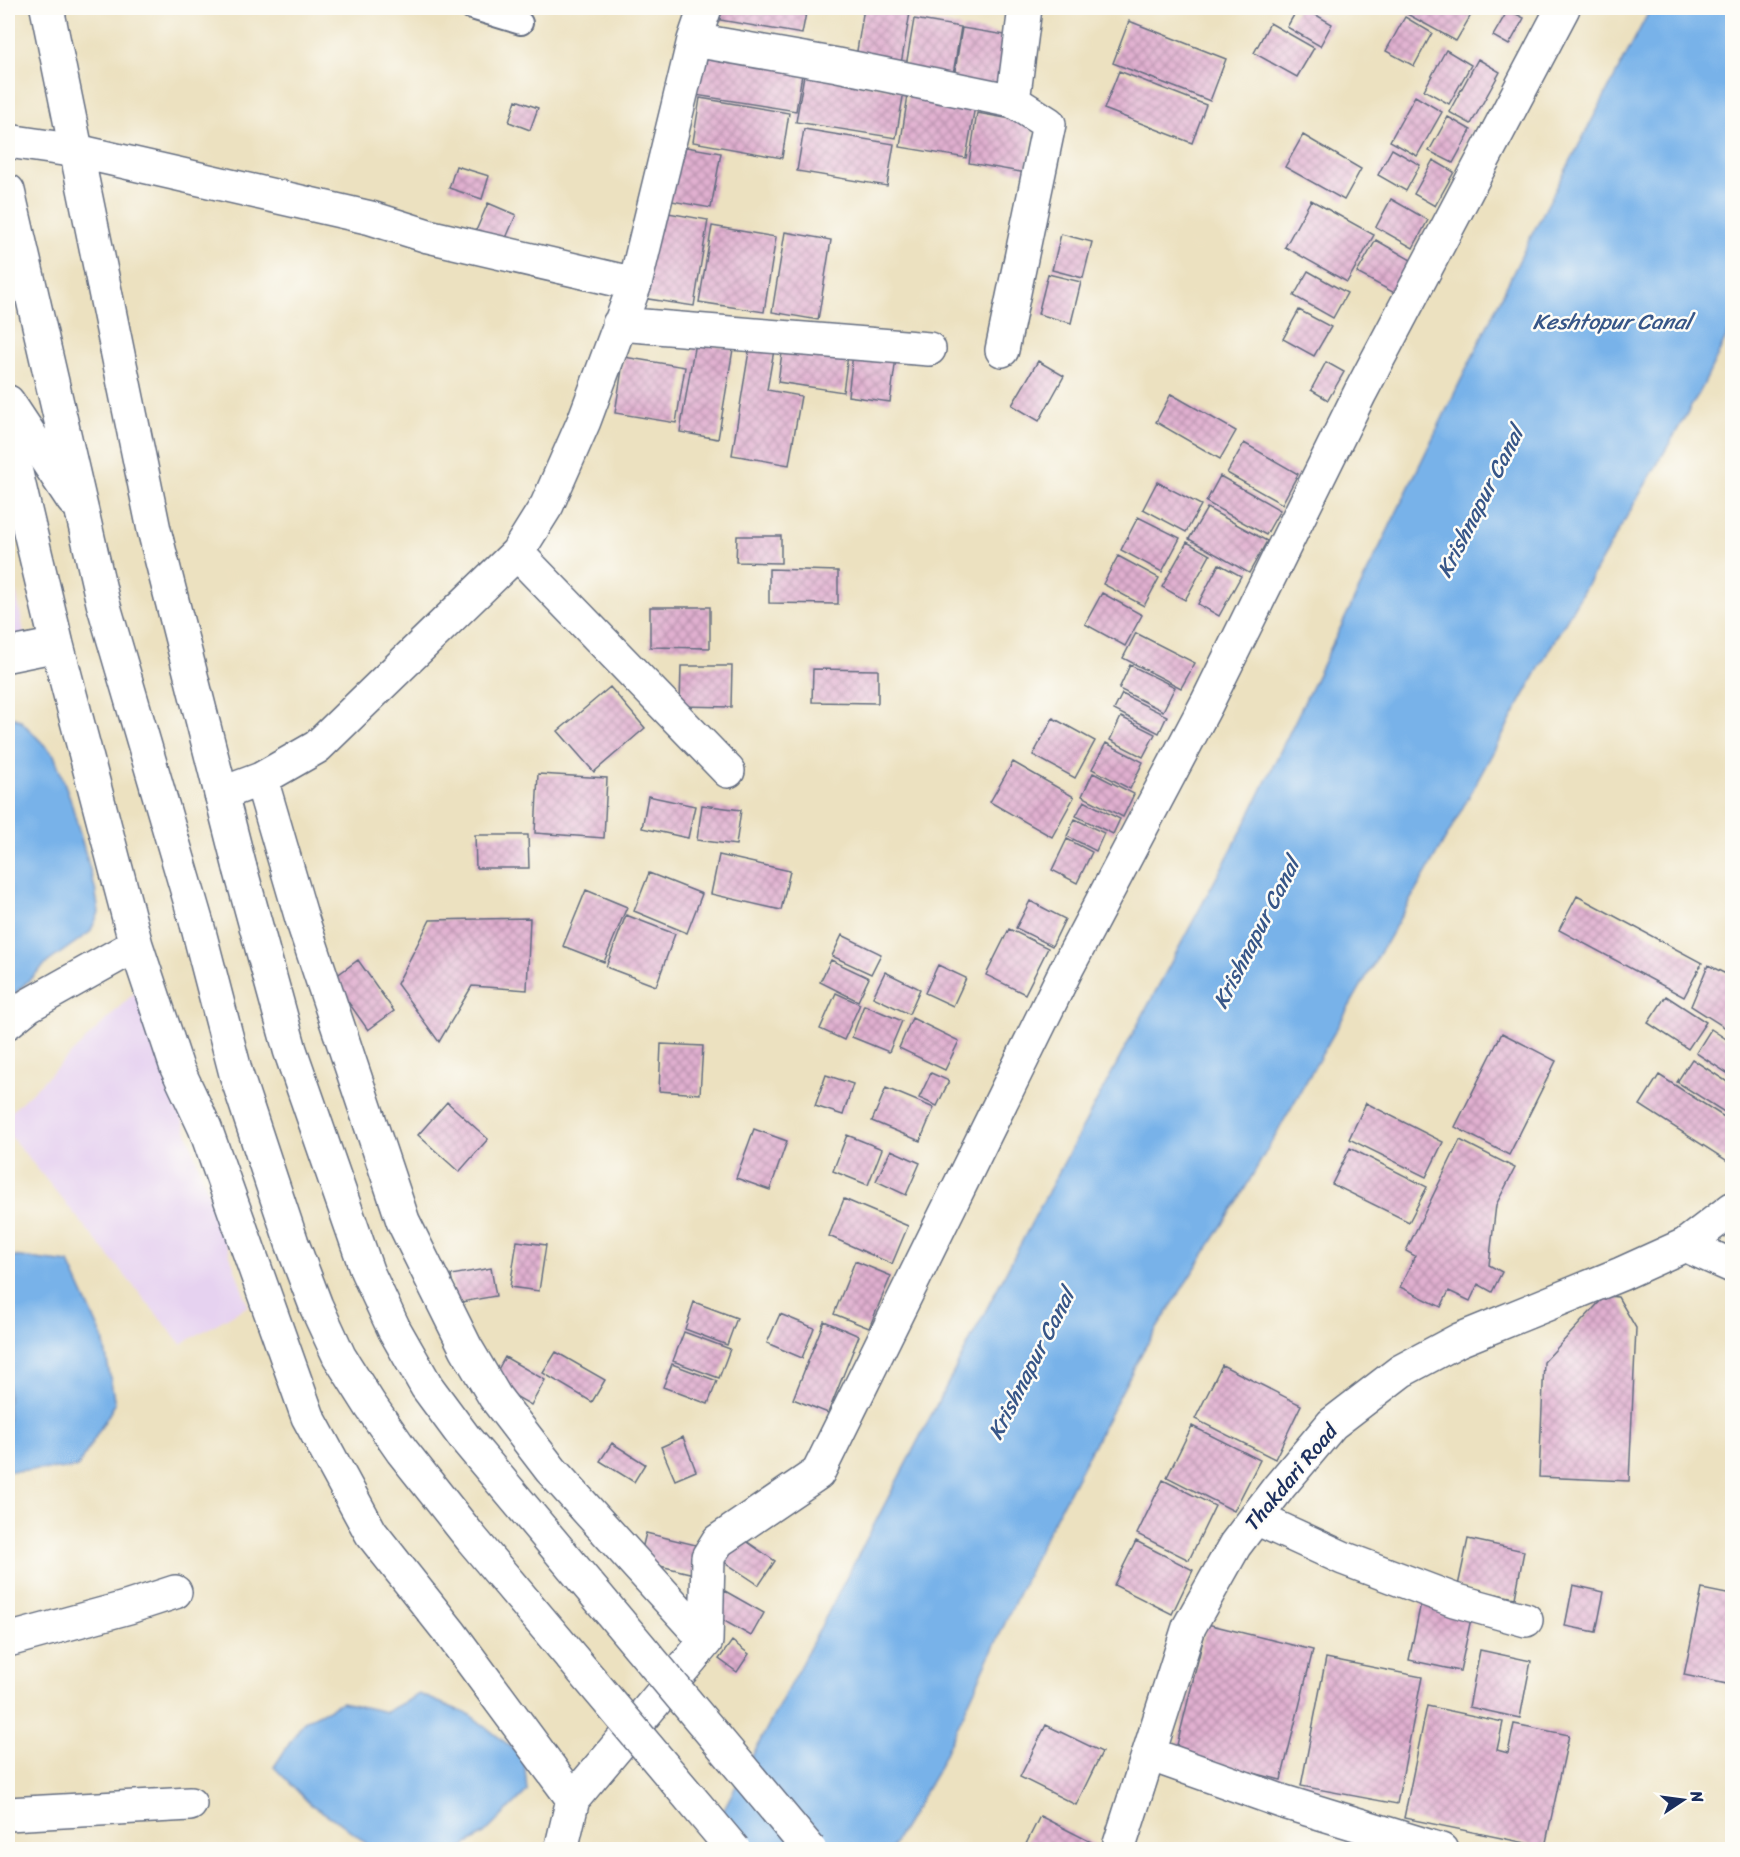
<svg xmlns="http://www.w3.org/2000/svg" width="1740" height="1857" viewBox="0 0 1740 1857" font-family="Sriracha,sans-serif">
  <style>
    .built { fill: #e6d2f0 }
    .water { fill: #78b2e9; stroke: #4a70a4; stroke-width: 1.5 }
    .building { fill: url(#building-cross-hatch) }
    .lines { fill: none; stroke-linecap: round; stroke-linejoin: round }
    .lane-casing { stroke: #646d80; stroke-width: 26 }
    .street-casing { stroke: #646d80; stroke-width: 36 }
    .secondary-casing { stroke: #646d80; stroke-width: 36 }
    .primary-casing { stroke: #646d80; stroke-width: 36 }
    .lane { stroke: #fff; stroke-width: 22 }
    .street { stroke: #fff; stroke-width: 33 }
    .secondary { stroke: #fff; stroke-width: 33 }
    .primary { stroke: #fff; stroke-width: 33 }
    .primary-bridge-casing { stroke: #646d80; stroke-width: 36; stroke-linecap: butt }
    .primary-bridge { stroke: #fff; stroke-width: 33 }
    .labels { text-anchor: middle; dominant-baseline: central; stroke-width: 5; stroke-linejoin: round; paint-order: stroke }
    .street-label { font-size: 21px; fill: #1b2f5e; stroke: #fdfcf7 }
    .water-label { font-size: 22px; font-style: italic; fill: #375688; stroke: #fdfcf7 }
  </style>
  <defs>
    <pattern id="building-cross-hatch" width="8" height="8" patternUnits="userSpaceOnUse" patternTransform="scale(1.5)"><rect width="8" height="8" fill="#e1b0d0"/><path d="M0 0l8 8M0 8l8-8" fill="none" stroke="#b690ac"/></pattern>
  </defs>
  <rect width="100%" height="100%" fill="#fdfcf7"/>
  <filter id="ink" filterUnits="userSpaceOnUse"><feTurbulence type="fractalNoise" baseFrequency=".0167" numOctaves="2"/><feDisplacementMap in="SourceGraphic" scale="12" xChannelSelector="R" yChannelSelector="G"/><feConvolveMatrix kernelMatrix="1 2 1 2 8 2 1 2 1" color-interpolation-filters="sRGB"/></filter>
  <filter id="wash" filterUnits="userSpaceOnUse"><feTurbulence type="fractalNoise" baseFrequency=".008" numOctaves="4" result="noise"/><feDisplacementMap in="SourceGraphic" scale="24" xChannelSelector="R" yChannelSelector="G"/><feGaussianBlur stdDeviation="1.35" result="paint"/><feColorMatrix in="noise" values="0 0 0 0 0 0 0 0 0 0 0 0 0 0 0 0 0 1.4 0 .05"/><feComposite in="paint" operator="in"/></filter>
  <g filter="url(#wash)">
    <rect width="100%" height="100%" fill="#ece1c0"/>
    <path class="built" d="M8 546 29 661 8 668Z
      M137 990 248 1306 181 1344 8 1133V1115Z"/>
    <path class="water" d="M1651 8H1732V325L1703 386 1550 648 1450 831 1237 1202 1144 1349 1041 1545 936 1773 891 1849 702 1850 817 1634 1032 1222 1243 828 1530 238Z
      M8 716 20 720 54 755 70 798 95 888 99 913 90 932 48 962 8 1000Z
      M12 1256 69 1263 103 1338 115 1404 77 1468 8 1471V1259Z
      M419 1694 470 1715 524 1757 527 1791 484 1834 460 1849H373L342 1824 310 1804 274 1767 304 1721 342 1702 386 1712Z"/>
    <g id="blocks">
      <path class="building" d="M722 8H807L802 34 720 20Z
        M864 8H877L910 13 901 64 856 57Z
        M1298 8H1304L1332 24 1320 46 1287 27Z
        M1411 8H1475L1456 41 1407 14Z
        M1508 10 1524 18 1509 45 1493 36Z
        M1405 17 1432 33 1414 66 1386 51Z
        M914 19 961 27 952 80 905 72Z
        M1129 21 1226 59 1210 101 1113 63Z
        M1270 23 1314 48 1297 77 1254 53Z
        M962 28 1018 37 1010 94 953 84Z
        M1446 50 1471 65 1449 104 1424 90Z
        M702 51 803 68 796 111 695 95Z
        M1478 59 1500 72 1471 124 1449 112Z
        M1119 71 1206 105 1192 143 1104 109Z
        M804 75 904 91 896 138 796 122Z
        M908 95 975 106 966 158 900 147Z
        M1415 96 1442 112 1417 156 1390 141Z
        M700 98 789 113 782 158 693 142Z
        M516 100 538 108 530 130 509 122Z
        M977 113 1034 123 1026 173 969 163Z
        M1448 117 1471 130 1453 163 1429 151Z
        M804 129 894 144 887 186 797 171Z
        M1303 135 1361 169 1344 200 1285 167Z
        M675 145 721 153 711 208 666 200Z
        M1392 149 1420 165 1406 191 1378 175Z
        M1433 160 1454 172 1435 206 1414 194Z
        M456 166 489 176 482 199 449 188Z
        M1391 199 1428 220 1413 248 1376 227Z
        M1311 200 1374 235 1347 282 1285 247Z
        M488 203 516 215 503 245 475 233Z
        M657 211 708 220 694 306 642 298Z
        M712 226 776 237 764 312 699 302Z
        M785 232 831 240 818 320 772 312Z
        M1061 234 1092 242 1083 278 1052 270Z
        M1376 240 1418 264 1400 296 1357 273Z
        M1308 271 1347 293 1333 318 1294 296Z
        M1048 274 1081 282 1071 323 1038 314Z
        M1299 310 1331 327 1314 356 1283 339Z
        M695 342 733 349 718 439 680 432Z
        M750 345 774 350 767 390 801 396 789 465 732 455Z
        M783 345 848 355 843 392 778 382Z
        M854 345 897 351 890 402 848 396Z
        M624 357 685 367 676 423 615 413Z
        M1038 361 1064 376 1039 421 1012 405Z
        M1326 362 1344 372 1328 400 1311 390Z
        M1171 394 1236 431 1220 459 1156 422Z
        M1244 443 1298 474 1282 504 1227 473Z
        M1220 476 1280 510 1266 535 1206 502Z
        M1157 482 1201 505 1186 532 1143 509Z
        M1207 508 1267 541 1249 573 1189 539Z
        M1138 517 1180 538 1162 572 1121 550Z
        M737 536H781V563L736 562Z
        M1187 542 1210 555 1185 600 1162 587Z
        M1118 556 1159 578 1144 606 1103 584Z
        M1219 564 1241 576 1219 616 1198 604Z
        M769 569 838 571V604L769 603Z
        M1102 593 1142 615 1125 646 1085 624Z
        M650 607H710V648L650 647Z
        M1136 633 1195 663 1181 688 1123 658Z
        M1130 665 1175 687 1163 711 1119 689Z
        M681 666H732L731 707 680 706Z
        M813 669 878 670V703L812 702Z
        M610 687 645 728 594 772 558 731Z
        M1122 694 1167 716 1159 733 1114 710Z
        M1121 717 1155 734 1143 757 1110 740Z
        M1053 718 1095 741 1075 778 1033 755Z
        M1106 743 1143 762 1130 789 1092 769Z
        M1013 762 1074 797 1052 837 990 802Z
        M1093 773 1134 794 1123 817 1082 796Z
        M538 774 607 778 604 838 535 833Z
        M648 796 695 806 688 838 642 828Z
        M1084 801 1120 819 1113 834 1076 816Z
        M702 805 741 810 736 845 697 840Z
        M1075 819 1104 833 1096 851 1067 836Z
        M475 835H528L529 868H476Z
        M1067 839 1092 852 1077 883 1052 870Z
        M719 855 790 871 781 910 711 894Z
        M649 873 702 894 687 933 634 911Z
        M586 890 627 907 604 962 563 946Z
        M1577 896 1702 963 1684 997 1559 930Z
        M1030 901 1065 919 1052 946 1016 928Z
        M626 915 675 934 656 986 606 967Z
        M530 918 527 990 472 986 439 1042 397 984 430 920Z
        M1009 929 1048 948 1025 994 986 975Z
        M842 935 881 954 871 974 832 956Z
        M358 960 394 1011 368 1030 332 979Z
        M831 960 869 978 858 1001 820 982Z
        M938 965 966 978 953 1006 925 993Z
        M1708 965 1732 977V1032L1691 1006Z
        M885 972 920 989 909 1014 873 997Z
        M836 993 860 1004 844 1040 820 1029Z
        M1666 996 1706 1022 1688 1049 1648 1023Z
        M864 1005 902 1021 889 1052 852 1037Z
        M912 1018 959 1041 945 1070 899 1048Z
        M1711 1029 1732 1043V1071L1730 1075 1696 1053Z
        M1502 1033 1556 1061 1509 1155 1455 1127Z
        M661 1044 703 1046 700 1094 659 1091Z
        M1692 1059 1732 1085V1117L1677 1082Z
        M931 1073 949 1081 937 1106 919 1098Z
        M826 1075 853 1084 843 1115 815 1106Z
        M1659 1075 1732 1122V1164L1640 1105Z
        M886 1088 934 1108 920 1141 872 1121Z
        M447 1102 488 1139 459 1172 418 1135Z
        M1366 1103 1443 1142 1426 1177 1349 1139Z
        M754 1129 787 1141 770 1190 736 1178Z
        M847 1135 882 1149 868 1185 833 1171Z
        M1460 1140 1515 1168 1496 1205 1489 1265 1502 1272 1492 1292 1478 1284 1470 1301 1449 1291 1441 1307 1400 1287 1415 1256 1406 1251Z
        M1350 1148 1427 1187 1409 1222 1332 1184Z
        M891 1150 920 1163 906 1195 876 1181Z
        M844 1199 908 1226 892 1264 829 1236Z
        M517 1241 546 1245 539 1291 510 1287Z
        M855 1261 891 1276 869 1328 834 1314Z
        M491 1268 496 1296 456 1303 451 1275Z
        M1605 1296 1618 1297 1636 1328 1629 1481 1539 1477 1544 1362Z
        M694 1302 737 1318 727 1345 685 1329Z
        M780 1314 814 1328 802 1358 767 1343Z
        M824 1321 859 1336 828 1413 793 1399Z
        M684 1332 730 1349 719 1378 673 1361Z
        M556 1352 605 1380 592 1402 543 1373Z
        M505 1357 545 1380 531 1405 491 1382Z
        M672 1364 717 1381 708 1404 663 1387Z
        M1222 1365 1301 1405 1275 1459 1195 1419Z
        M1192 1426 1260 1460 1234 1511 1167 1477Z
        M683 1437 696 1471 675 1480 661 1447Z
        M612 1443 645 1464 634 1482 600 1461Z
        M1163 1480 1215 1506 1189 1560 1137 1534Z
        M646 1533 700 1546 694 1574 639 1561Z
        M736 1534 775 1561 759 1585 720 1559Z
        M1468 1539 1524 1551 1515 1598 1458 1586Z
        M1136 1541 1193 1570 1172 1614 1114 1585Z
        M1573 1585 1604 1592 1596 1632 1565 1626Z
        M1702 1589 1732 1595V1658L1727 1684 1684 1675Z
        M725 1591 764 1613 751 1636 712 1614Z
        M1422 1598 1473 1609 1460 1671 1409 1660Z
        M1207 1624 1313 1650 1281 1780 1175 1753Z
        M732 1641 749 1654 737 1672 719 1659Z
        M1480 1650 1531 1661 1520 1718 1469 1707Z
        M1326 1658 1422 1677 1397 1804 1301 1786Z
        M1427 1706 1503 1722 1497 1750 1508 1753 1514 1724 1569 1735 1545 1847 1404 1818Z
        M1046 1725 1102 1752 1076 1805 1020 1777Z
        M1040 1816 1095 1844 1092 1850H1023Z"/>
    </g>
  </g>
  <g filter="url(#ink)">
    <use href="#blocks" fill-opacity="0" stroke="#646d80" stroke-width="1.5"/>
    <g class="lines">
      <g class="lane-casing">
        <path id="lane" d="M472 8 521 23"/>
      </g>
      <g class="street-casing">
        <path id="street" d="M694 40 838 65 1013 101 1049 124 1002 350
          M1013 101 1025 8
          M77 151 371 218 428 236 635 284
          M619 324 929 349
          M8 439 57 645 136 945 29 1005 8 1022
          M517 553 728 771
          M8 655 57 645
          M261 779 302 919 403 1221 466 1348 495 1397 551 1470 706 1641
          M221 794 261 779 317 747 517 553 547 505 584 421 635 284 694 40 705 8
          M136 945 177 1068 205 1128 308 1417 371 1533 451 1634 573 1799
          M1685 1245 1732 1266
          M1256 1518 1343 1558 1454 1600 1526 1620
          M8 1640 129 1607 175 1592
          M1149 1754 1281 1801 1441 1850
          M8 1814 190 1804
          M561 1850 573 1799 706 1641 708 1557 718 1541 818 1473 1068 966 1207 703 1360 393 1563 8
          M1118 1850 1189 1627 1235 1545 1279 1487 1332 1424 1401 1371 1459 1340 1621 1274 1685 1245 1732 1209"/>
      </g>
      <g class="secondary-casing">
        <path id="secondary" d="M8 141 77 151"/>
      </g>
      <g class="primary-casing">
        <path id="primary" d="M47 8 154 530 240 868
          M8 191 103 603 197 924
          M8 402 73 500"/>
      </g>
      <use href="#lane" class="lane"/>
      <use href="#street" class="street"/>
      <use href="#secondary" class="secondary"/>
      <use href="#primary" class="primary"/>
      <g class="primary-bridge-casing">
        <path id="primary-bridge" d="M240 868 290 1050 367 1271 394 1329 427 1387 464 1437 810 1850
          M197 924 236 1074 271 1180 292 1243 316 1306 339 1356 370 1405 402 1451 471 1538 734 1850"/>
      </g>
      <use href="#primary-bridge" class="primary-bridge"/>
    </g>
  </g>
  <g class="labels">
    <g class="street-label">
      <text transform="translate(1291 1477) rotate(-50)">Thakdari Road</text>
    </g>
    <g class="water-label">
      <text x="1612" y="321">Keshtopur Canal</text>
      <text transform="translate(1480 502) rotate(-63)">Krishnapur Canal</text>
      <text transform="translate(1256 933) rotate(-63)">Krishnapur Canal</text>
      <text transform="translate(1031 1364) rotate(-63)">Krishnapur Canal</text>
    </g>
  </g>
  <rect width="1740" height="1857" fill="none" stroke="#fdfcf7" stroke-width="30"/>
  <g transform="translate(1683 1800) rotate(77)" stroke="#fdfcf7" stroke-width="4.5" paint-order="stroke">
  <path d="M0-4.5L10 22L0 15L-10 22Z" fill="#1b2f5e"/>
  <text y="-9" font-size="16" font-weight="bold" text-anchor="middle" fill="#1b2f5e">N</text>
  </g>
</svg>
